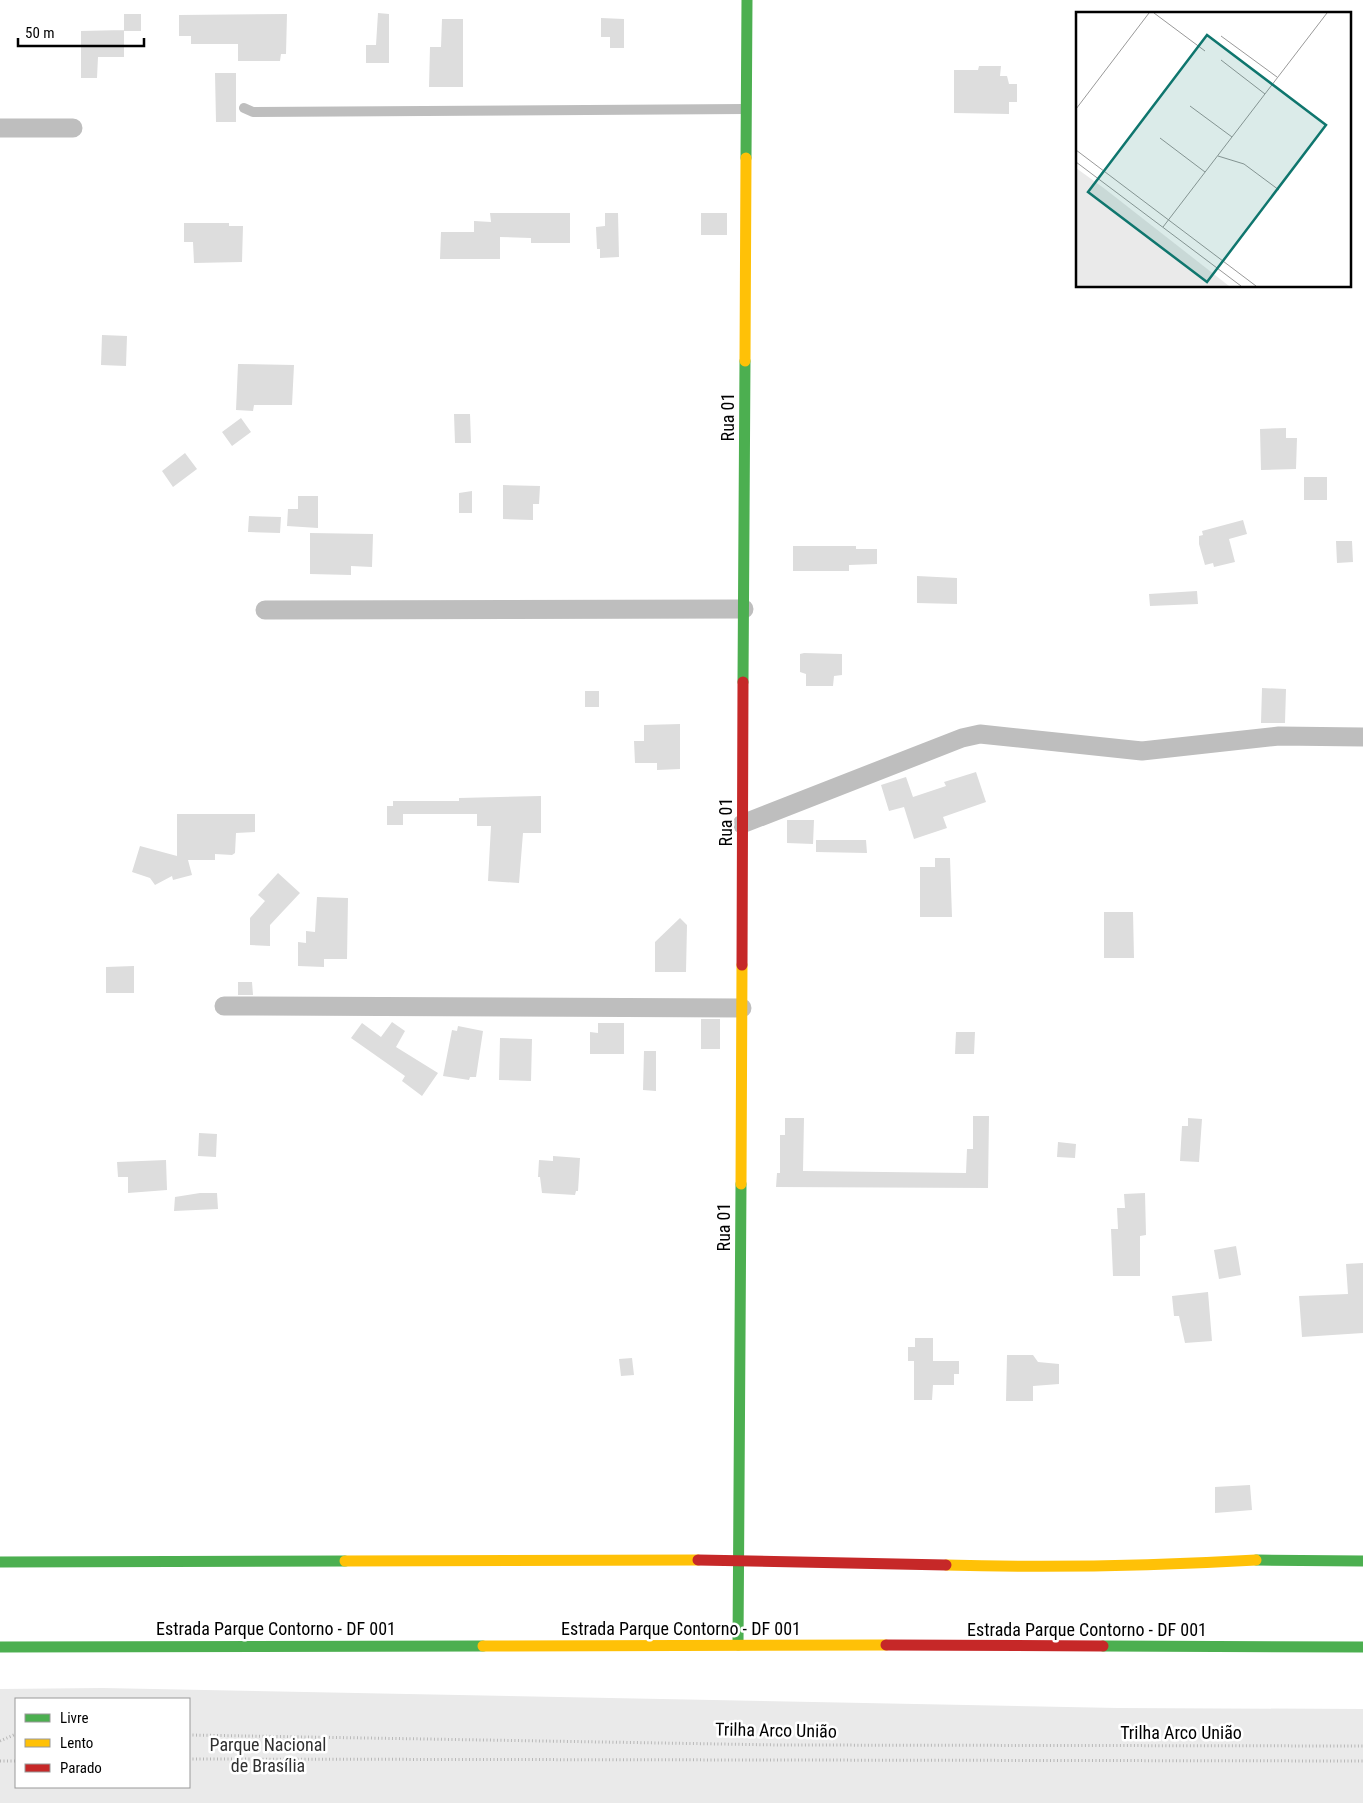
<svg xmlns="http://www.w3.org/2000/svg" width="1363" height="1803" viewBox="0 0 1363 1803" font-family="'Roboto Condensed',sans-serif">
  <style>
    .green { fill: #eaeaea; fill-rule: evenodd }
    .building { fill: #ddd }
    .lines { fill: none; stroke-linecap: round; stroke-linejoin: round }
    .path { stroke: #b8b8b8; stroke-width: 3; stroke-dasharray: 1 2.5; stroke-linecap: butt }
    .lane { stroke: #bebebe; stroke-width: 10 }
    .street { stroke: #bebebe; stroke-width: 19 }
    .fast { stroke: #4caf50; stroke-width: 11 }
    .slow { stroke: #ffc107; stroke-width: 11 }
    .jam { stroke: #c62828; stroke-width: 11 }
    .labels { text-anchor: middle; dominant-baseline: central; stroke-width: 5; stroke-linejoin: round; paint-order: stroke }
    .street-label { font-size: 18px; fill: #000; stroke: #fff }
    .park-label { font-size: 18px; fill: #303030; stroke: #fff }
    .inset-road { fill: none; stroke: #999; stroke-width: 1 }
    .view { fill: #0f766e; fill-opacity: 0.15; stroke: #0f766e; stroke-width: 2.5 }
    .inset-edge { fill: none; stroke: #000; stroke-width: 2.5 }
  </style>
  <rect width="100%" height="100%" fill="#fff"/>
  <path class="green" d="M103 1688 1118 1708 1363 1709V1803H0V1689ZM16 1699H189V1787H16Z"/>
  <path class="building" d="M378 13 389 14V63H366V45H376Z
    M124 14H141V31H124Z
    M287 14 286 54H281L280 61H238V44H191V36H179V15Z
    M601 18 624 19V48H610V37H601Z
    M442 19H463V87H429L430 47H441Z
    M124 30V57H98L97 78H81V31Z
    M979 66H1001L1000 76H1007L1009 84H1017V102H1009V114L954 113V70H978Z
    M215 73H236V122H216Z
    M490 213H570V243H531V238L500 237V259H440L441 232H474V221L491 222Z
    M605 213H618L619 257 600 258V249H597L596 227 605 226Z
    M701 213H727V235H701Z
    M184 223H229V226H243L242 262 194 263 193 242H184Z
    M102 335 127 336 126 366 101 365Z
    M238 364 294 365 292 405H254L253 411 236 410Z
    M454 414H470L471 443H455Z
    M241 418 251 432 232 446 222 432Z
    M1286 428V438H1297L1296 469 1261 470 1260 429Z
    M185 453 197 469 173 487 162 471Z
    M1304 477H1327V500H1304Z
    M503 485 540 486 539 504H533V520L503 519Z
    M472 491V513H459V493Z
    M298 496H318V528L287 526 288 509H298Z
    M249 516 281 517 280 533 248 532Z
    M1243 520 1247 534 1229 539 1235 562 1214 567 1213 563 1205 565 1199 544V536L1203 535 1202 531Z
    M310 533 373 534 372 567 351 566V575L310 574Z
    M1336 541H1352L1353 562 1337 563Z
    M793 546H856V549H877V564L849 565V571H793Z
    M917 576 957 578V604L917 603Z
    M1197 591 1198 604 1150 606 1149 594Z
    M804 653 842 654V675L834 676 833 686H806V674L800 672V654Z
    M1262 688 1286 689 1285 723H1261Z
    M585 691H599V707H585Z
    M680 724V769L657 770V763H635L634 741H644V725Z
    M976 772 986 802 943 817 947 828 914 839 904 807 889 811 881 785 906 777 913 797 946 786 944 782Z
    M541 796V833H523L519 883 488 881 491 826H477V814H403V825H387V806H393V801H459V798Z
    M177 814H255V832L236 833 235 853 232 855 215 854V860H188L192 875 173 880 172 876 155 885 150 878 132 872 140 846 177 856Z
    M787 820H814L813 844 787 843Z
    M816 840H866L867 853 816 852Z
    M935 858H950L952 917H920V867H935Z
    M278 873 300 893 270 925V946L250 945V918L265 901 258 895Z
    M317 897 348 898 347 959H324V967L298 966V942L306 943V931L315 932Z
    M1104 912H1133L1134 958H1104Z
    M680 918 687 925 686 972H655V942Z
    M134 966V993H106V967Z
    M238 982H252L253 995H238Z
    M701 1019H720V1049H701Z
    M392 1022 405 1031 396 1047 438 1073 422 1096 402 1081 405 1076 351 1038 362 1023 381 1037Z
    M598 1023H624V1054H590V1032L598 1033Z
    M458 1026 483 1031 476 1077H470L469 1080 443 1076 452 1030 457 1031Z
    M956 1032H975L974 1054H955Z
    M500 1038 532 1039 531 1081 499 1080Z
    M644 1051H656V1091L643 1090Z
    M973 1116H989L988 1188 776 1187 777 1173H780V1135H785V1118H804L803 1171 966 1173 967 1149H973Z
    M1188 1118 1202 1119 1199 1162 1180 1161 1182 1126H1188Z
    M199 1133 217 1134 216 1157 198 1156Z
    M1058 1142 1076 1144 1075 1158 1057 1157Z
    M553 1156 580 1158 578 1191H576L575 1195 542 1193 540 1177H538L539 1160 553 1161Z
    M166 1160 167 1190 128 1193V1177H118L117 1162Z
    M200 1193H217L218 1209 174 1211 175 1197Z
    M1145 1193 1146 1235 1140 1236V1276H1113L1111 1229H1118L1117 1208H1125L1124 1194Z
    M1236 1246 1241 1275 1219 1279 1214 1250Z
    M1363 1263V1333L1302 1337 1299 1296 1348 1294 1346 1264Z
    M1208 1292 1212 1341 1185 1343 1179 1316H1174L1172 1296Z
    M915 1338H933V1361H959V1374H954V1385H933L932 1400H914V1361H908V1347H915Z
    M1007 1355H1033L1038 1362 1059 1364V1384L1033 1386V1401H1006Z
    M632 1358 634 1375 621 1376 619 1359Z
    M1250 1485 1252 1510 1215 1513V1487Z"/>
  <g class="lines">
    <path class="path" d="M189 1735 779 1745 1363 1746
      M0 1741 16 1734
      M189 1759 1363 1761
      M0 1761H16"/>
    <path class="lane" d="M244 108 253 112 745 109"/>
    <path class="street" d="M0 128H73
      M265 610 744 609
      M742 824 962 738 980 734 1142 751 1279 736 1363 737
      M224 1006 742 1008"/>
    <path class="fast" d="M746 158 747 0
      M743 682 745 361
      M1256 1560 1363 1561
      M0 1562 345 1561
      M738 1645 741 1184
      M1103 1646 1363 1647
      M0 1647 483 1646"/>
    <path class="slow" d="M745 361 746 158
      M741 1184 742 965
      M345 1561 698 1560
      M946 1565C1050 1568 1152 1566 1256 1560
      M483 1646 886 1645"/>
    <path class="jam" d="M742 965 743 682
      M698 1560 946 1565
      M886 1645 1103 1646"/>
  </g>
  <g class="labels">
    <g class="street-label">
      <text transform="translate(727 417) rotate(-90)">Rua 01</text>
      <text transform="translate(725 822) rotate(-90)">Rua 01</text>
      <text transform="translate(723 1227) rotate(-90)">Rua 01</text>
      <text x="276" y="1628">Estrada Parque Contorno - DF 001</text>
      <text x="681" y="1628">Estrada Parque Contorno - DF 001</text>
      <text x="1087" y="1629">Estrada Parque Contorno - DF 001</text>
      <text transform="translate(776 1730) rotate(1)">Trilha Arco União</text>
      <text x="1181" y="1732">Trilha Arco União</text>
    </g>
    <g class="park-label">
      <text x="268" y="1744">Parque Nacional<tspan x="268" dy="21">de Brasília</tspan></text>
    </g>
  </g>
  <g transform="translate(1076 12)">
    <rect width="275" height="275" fill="#fff"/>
    <path d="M0 156 29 177 153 274H0Z" fill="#eaeaea"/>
    <path class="inset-road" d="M78 1 129 39M145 24 201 65M145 48 189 82M114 94 156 125M0 97 73 1M84 126 129 160M0 138 180 274M142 144 168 152 203 178M0 150 165 274M87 215 251 1"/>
    <path class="view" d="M131 23 250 113 131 270 12 180Z"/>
    <rect width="275" height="275" class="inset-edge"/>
  </g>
  <rect x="15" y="1698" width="175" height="90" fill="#ffffff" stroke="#999999"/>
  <rect x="25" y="1714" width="25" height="8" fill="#4caf50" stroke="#999999"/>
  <text x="60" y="1723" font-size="15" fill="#000000">Livre</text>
  <rect x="25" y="1739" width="25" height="8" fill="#ffc107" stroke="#999999"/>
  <text x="60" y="1748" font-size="15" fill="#000000">Lento</text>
  <rect x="25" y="1764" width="25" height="8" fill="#c62828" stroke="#999999"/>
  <text x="60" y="1773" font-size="15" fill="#000000">Parado</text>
  <path d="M18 38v8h126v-8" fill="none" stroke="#000000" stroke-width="2.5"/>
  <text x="25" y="38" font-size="15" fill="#000000" stroke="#ffffff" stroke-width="4" paint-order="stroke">50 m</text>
</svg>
